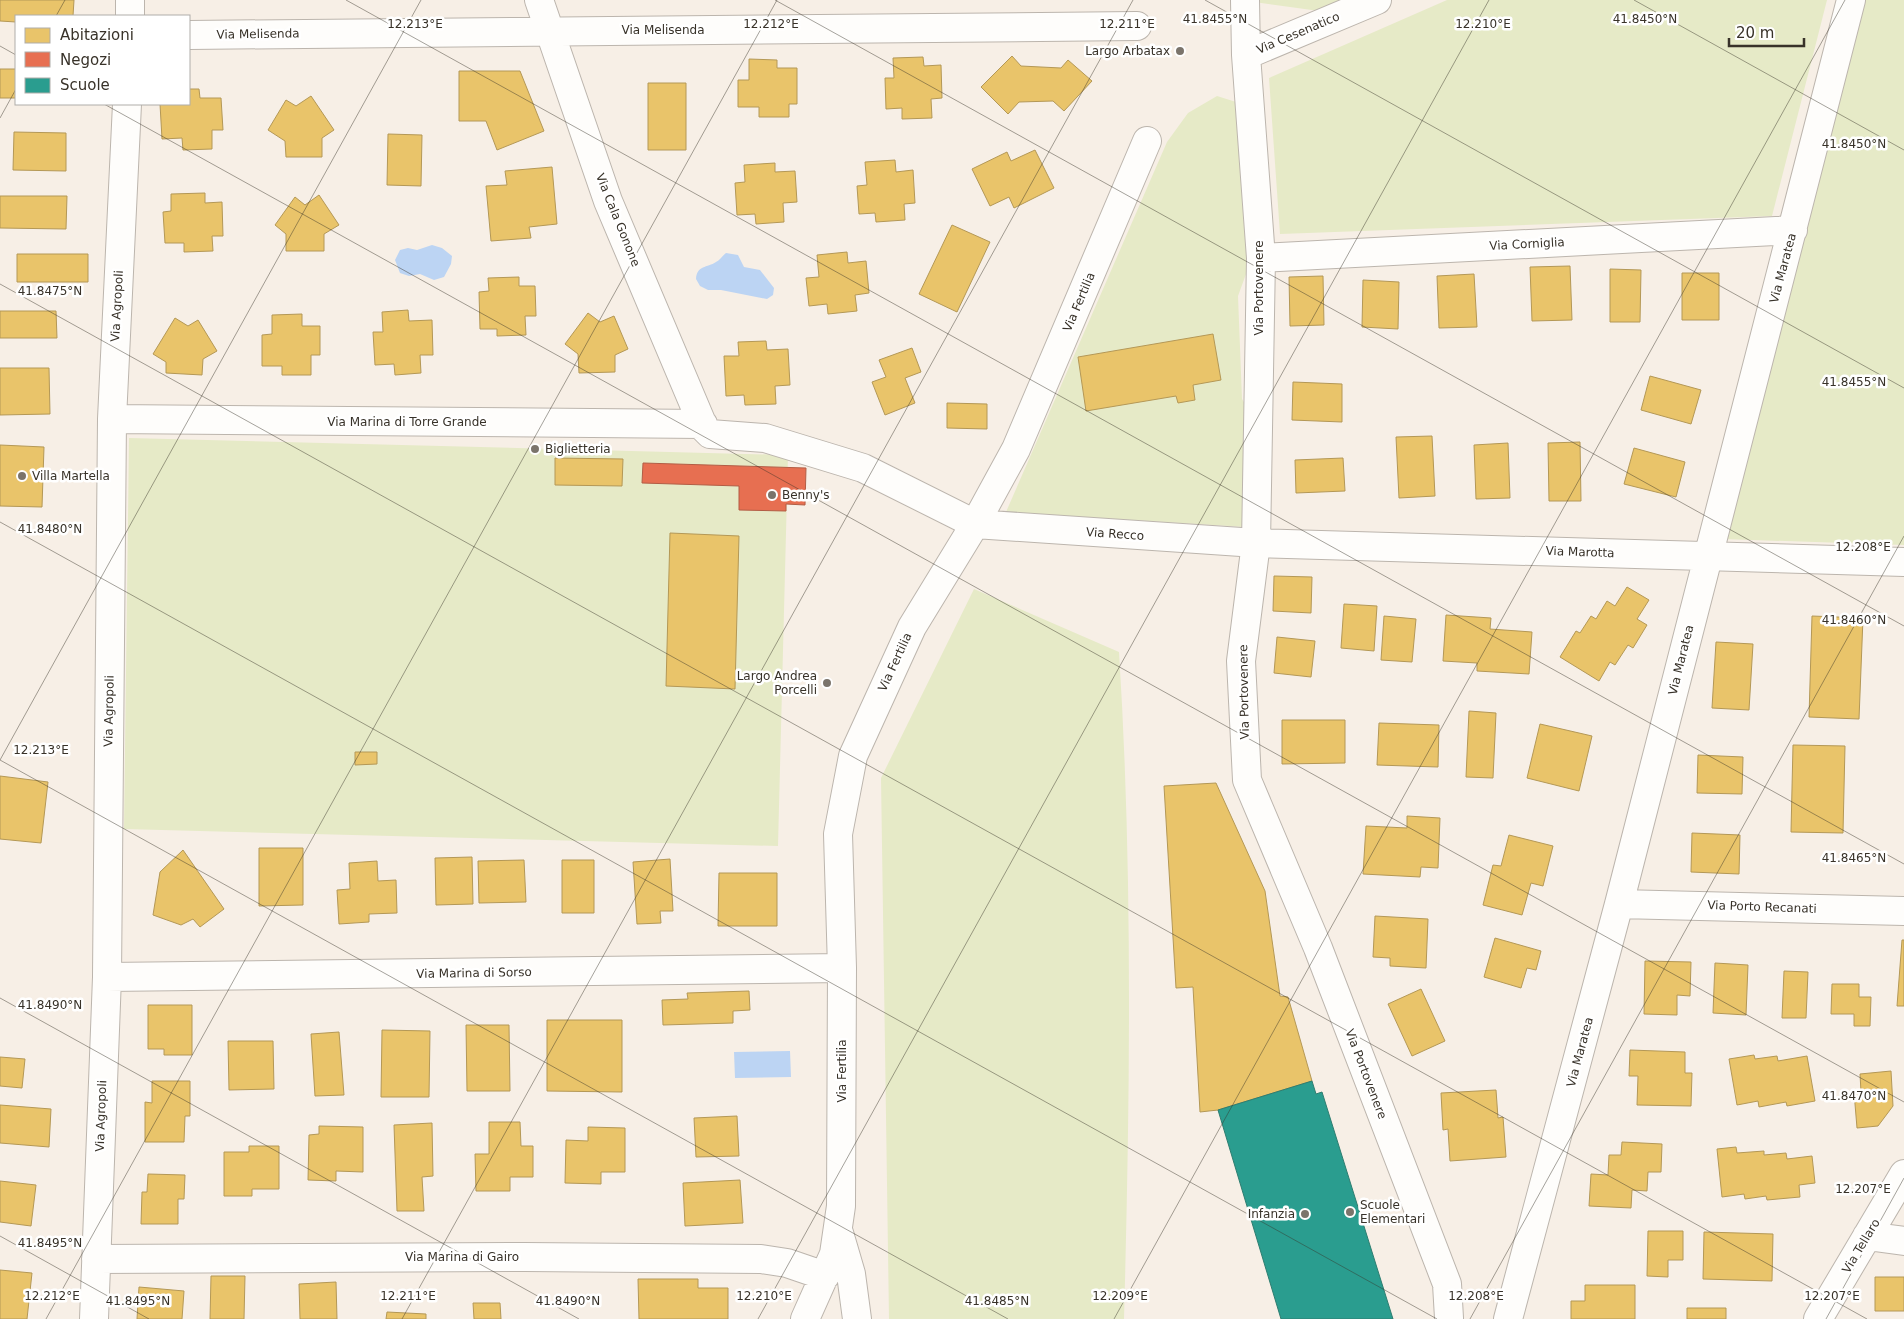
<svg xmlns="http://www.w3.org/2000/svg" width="1904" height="1319" viewBox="0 0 1904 1319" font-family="'DejaVu Sans',sans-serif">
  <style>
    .green { fill: #e6eac7; fill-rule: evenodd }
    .water { fill: #bcd4f3 }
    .homes { fill: #e9c46a; stroke: #b49856 }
    .shops { fill: #e76f51; stroke: #b25d45 }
    .schools { fill: #2a9d8f; stroke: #2e7d70 }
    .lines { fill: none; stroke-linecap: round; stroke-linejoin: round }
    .minor-casing { stroke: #bcb5ad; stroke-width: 30 }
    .minor { stroke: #fefdfb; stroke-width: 28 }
    .ticks { fill: none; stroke: #383229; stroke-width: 1; stroke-opacity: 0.45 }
    .poi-dot { fill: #7b746b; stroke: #fff; stroke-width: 2 }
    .labels { text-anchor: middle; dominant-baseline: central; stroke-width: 5; stroke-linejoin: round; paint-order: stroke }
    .street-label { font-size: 12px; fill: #383229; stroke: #fff }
    .poi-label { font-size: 12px; fill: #383229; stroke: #fff; text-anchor: start }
    .ticks-label { font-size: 12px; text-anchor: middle; fill: #383229; stroke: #fff; stroke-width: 5; stroke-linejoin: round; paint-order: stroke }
  </style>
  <rect width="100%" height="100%" fill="#f7efe6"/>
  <path class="green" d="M1253 0H1339L1319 11 1254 2Z
    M1447 0H1827L1772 216 1280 234 1269 78Z
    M1854 0H1904V545L1723 539Z
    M1217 96 1236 102 1250 263 1238 296 1242 399 1251 413 1245 527 1006 512 1167 142 1188 113ZM1213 334 1193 385 1195 400 1178 403 1176 396 1087 410 1078 357Z
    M129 438 788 455 778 846 124 829Z
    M974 589 1119 652C1133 874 1130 1097 1124 1319H889L881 778Z"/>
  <path class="water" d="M432 245 442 248 452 256 451 264 444 277 434 280 420 274 409 276 400 273 395 260 400 250 408 248 417 250Z
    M726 253 738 255 744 267 760 270 774 288 773 295 767 299 721 290H708L700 286 696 279C697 265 707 268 716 262 720 260 722 256 726 253Z
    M790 1051 791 1077 735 1078 734 1052Z"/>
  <path class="homes" d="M0 0H74L73 16H16V22L0 21Z
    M1012 56 1021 66 1061 68 1068 60 1092 81 1064 111 1053 101 1019 102 1008 114 981 87Z
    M923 57 924 66 941 65 942 98 931 99 932 118 902 119V108L886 109 885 78H894L893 58Z
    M749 59 777 60V68H797V104H789V117H759V107H738V80H749Z
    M0 69H16V98H0Z
    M459 71H520L544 131 497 150 486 121H459Z
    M648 83H686V150H648Z
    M189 89H199L200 98H221L223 130H212V149L183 150 182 138 162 139 160 104H189Z
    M311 96 334 130 322 138V157H286L285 141 268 130 286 100 296 106Z
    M14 132 66 133V171L13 170Z
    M388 134 422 135 421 186 387 185Z
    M1035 150 1054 188 1014 208 1009 197 990 206 972 169 1007 152 1011 161Z
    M895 160 896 172 913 170 915 203 904 204 905 220 876 222 875 213 859 214 857 186 867 185 865 162Z
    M775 163V172L795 171 797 202 783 203 784 222 756 224 755 214 737 215 735 183 745 182 744 165Z
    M552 167 557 224 529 227 531 238 491 241 486 186 507 185 505 171Z
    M205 193V203L222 202 223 236H212L213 251 184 252V243H165L163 212 171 211V194Z
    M319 195 339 225 324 234V251H286V234L275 225 295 197 305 205Z
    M0 196H67L66 229 0 228Z
    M952 225 990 242 957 312 919 294Z
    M847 252 848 263 866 261 869 293 855 295 857 311 828 314 827 304 809 306 806 278 819 277 817 255Z
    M17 254H88V282H17Z
    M1570 266 1572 320 1532 321 1530 267Z
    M1610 269 1641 270 1640 322H1610Z
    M1682 273H1719V320H1682Z
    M1474 274 1477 327 1439 328 1437 276Z
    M1323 276 1324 325 1290 326 1289 277Z
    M519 277V286H535L536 316H525L526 335 497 336V329H480L479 292 489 291 488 278Z
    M1363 280 1399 282 1398 329 1362 327Z
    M408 310 409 321 432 320 433 355H420L421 373 395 375 394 364 375 365 373 332H383L382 312Z
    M0 311H56L57 338H0Z
    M588 313 600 322 614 316 628 349 615 355V372L579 373 578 354 565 344Z
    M302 314V326H320V355H311V375H282V366H262V335L272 334V315Z
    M175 318 188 326 198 320 217 351 203 359 202 375 166 373V362L153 354Z
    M1213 334 1221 380 1193 385 1195 400 1178 403 1176 396 1086 411 1078 357Z
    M766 341 767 350 788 349 790 385 775 386 776 404 745 405 744 395 726 396 724 356H739L738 342Z
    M912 348 921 372 905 378 915 403 885 415 872 382 886 377 879 360Z
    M0 368H49L50 414 0 415Z
    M1650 376 1701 390 1691 424 1641 410Z
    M1293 382 1342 384V422L1292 420Z
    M947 403 987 404V429L947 428Z
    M1432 436 1435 496 1399 498 1396 437Z
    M1580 442 1581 501H1549L1548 443Z
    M1508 443 1510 498 1476 499 1474 445Z
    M0 445 44 447 42 507 0 506Z
    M1634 448 1685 462 1676 497 1624 484Z
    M555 458 623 459 622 486 555 485Z
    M1343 458 1345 491 1296 493 1295 460Z
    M670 533 739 536 735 689 666 686Z
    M1274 576 1312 577 1311 613 1273 611Z
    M1627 587 1649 600 1637 619 1647 625 1633 648 1628 645 1615 665 1610 662 1599 681 1560 657 1576 631 1580 633 1591 616 1596 619 1607 601 1615 606Z
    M1344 604 1377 606 1374 651 1341 648Z
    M1446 615 1491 618 1490 629 1532 632 1529 674 1477 671V663L1443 661Z
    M1384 616 1416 619 1412 662 1381 660Z
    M1812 616 1863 618 1859 719 1809 717Z
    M1277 637 1315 641 1311 677 1274 673Z
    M1716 642 1753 644 1749 710 1712 708Z
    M1469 711 1496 713 1493 778 1466 777Z
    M1282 720H1345V763L1282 764Z
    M1379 723 1439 725 1438 767 1377 765Z
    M1540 724 1592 736 1579 791 1527 778Z
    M1793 745 1845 746 1843 833 1791 832Z
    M355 752H377V764L355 765Z
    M1698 755 1743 757 1742 794 1697 793Z
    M0 776 48 782 41 843 0 839Z
    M1216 783 1265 891 1280 996 1288 997 1312 1081 1218 1110 1200 1112 1193 987 1176 988 1164 786Z
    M1407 816 1440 818 1438 868 1421 867 1420 877 1363 874 1366 826 1407 828Z
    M1692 833 1740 835 1739 874 1691 872Z
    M1509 835 1553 846 1543 886 1531 883 1522 915 1483 905 1493 865 1501 866Z
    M259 848H303V905L259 906Z
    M183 850 224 909 200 927 193 919 181 925 153 915 160 872Z
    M472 857 473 904 436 905 435 858Z
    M670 859 673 911H660L661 923 637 924 633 862Z
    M524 860 526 902 479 903 478 861Z
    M562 860H594V913H562Z
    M377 861 378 881 396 880 397 913 369 914V922L339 924 337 890 350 889 349 863Z
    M719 873H777V926H718Z
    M1375 916 1428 919 1426 968 1390 966V958L1373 957Z
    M1495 938 1541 951 1536 970 1527 968 1521 988 1484 977Z
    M1902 940H1904V1006H1897Z
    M1645 961 1691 962 1690 996 1677 995V1015L1644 1014Z
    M1715 963 1748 965 1746 1015 1713 1013Z
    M1784 971 1808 972 1806 1018H1782Z
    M1832 984H1859V997H1871L1870 1026H1854V1014H1831Z
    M1421 989 1445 1041 1412 1056 1388 1004Z
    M749 991 750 1010 733 1011V1023L663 1025 662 1000 688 999 687 993Z
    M148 1005H192V1055H164V1049H148Z
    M547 1020H622V1092L547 1091Z
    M466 1025H509L510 1091H467Z
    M382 1030 430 1031 429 1097H381Z
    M339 1032 344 1095 315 1096 311 1034Z
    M228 1041H273L274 1089 229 1090Z
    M1630 1050 1685 1052V1073H1692L1691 1106 1637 1105 1638 1076H1629Z
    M1754 1055 1755 1059 1777 1056 1778 1061 1807 1056 1815 1101 1787 1106 1786 1102 1759 1107 1758 1101 1737 1105 1729 1059Z
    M0 1057 25 1059 22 1088 0 1086Z
    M1891 1071 1893 1106 1878 1126 1857 1128 1854 1092H1861L1860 1074Z
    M152 1081H190V1116H185L184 1142H145V1102L152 1103Z
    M1496 1090 1498 1118 1503 1117 1506 1157 1450 1161 1448 1129 1443 1130 1441 1093Z
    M0 1105 51 1109 49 1147 0 1143Z
    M737 1116 739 1156 696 1157 694 1118Z
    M489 1122H520L521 1146H533V1177H510V1191H476L475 1154H489Z
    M432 1123 433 1176 422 1177 424 1211H397L394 1125Z
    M319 1126 363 1127V1172L336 1171V1181L308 1180 309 1135 319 1134Z
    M588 1127 625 1128V1172H601V1184L565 1183 566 1140 588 1141Z
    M1622 1142 1662 1144 1661 1172H1648L1647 1191 1632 1190 1631 1208 1589 1206 1591 1174 1608 1175 1609 1155H1621Z
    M249 1146H279V1189H252V1196H224V1152H249Z
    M1736 1147 1737 1153 1764 1151V1155L1786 1153 1787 1159 1812 1156 1815 1183 1799 1185 1800 1197 1767 1200 1766 1196 1745 1199 1744 1194 1722 1197 1717 1149Z
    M148 1174 185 1175 184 1199H178V1224H141L142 1192H147Z
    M740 1180 743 1223 685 1226 683 1183Z
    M0 1181 36 1185 31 1226 0 1222Z
    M1648 1231H1683V1260H1668V1277L1647 1276Z
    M1704 1232 1773 1234 1772 1281 1703 1279Z
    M0 1270 32 1273 27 1319H0Z
    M211 1276H245L244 1319H210Z
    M1875 1277H1904V1311H1875Z
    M638 1279H698V1288H728V1319H639Z
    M336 1282 337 1319H300L299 1284Z
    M1585 1285H1635V1319H1571V1301H1585Z
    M139 1287 184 1291 182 1319H137Z
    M473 1303H500L501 1319H474Z
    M1687 1308H1726V1319H1687Z
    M387 1312 426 1314V1319H386Z"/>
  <path class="shops" d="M643 463 806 468 805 505 786 504V511L739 510V486L642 483Z"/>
  <path class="schools" d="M1312 1081 1316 1094 1322 1092 1393 1319H1281L1218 1110Z"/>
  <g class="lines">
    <g class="minor-casing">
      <path id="minor" d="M539 0 608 201 704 428 710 434 765 438 863 468 975 524 1256 543 1904 562
        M1245 0 1246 55 1261 258 1256 543 1241 661 1247 780 1318 948 1447 1284 1449 1318
        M130 16V0
        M189 35 1137 26
        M1246 55 1377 0
        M1261 258 1793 230
        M112 419 703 424
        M1619 904 1904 911
        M107 977 842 968
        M839 1233 851 1274 857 1319
        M1867 1236 1904 1241
        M96 1259 525 1257 761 1259 787 1263 825 1276
        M94 1319 107 977 112 419 127 104
        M805 1319 834 1254 841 1206 842 968 838 834 853 756 912 627 975 524 1016 449 1147 141
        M1508 1319 1619 904 1851 0
        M1818 1319 1904 1174"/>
    </g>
    <use href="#minor" class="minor"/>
  </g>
  <path class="ticks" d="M346 0 1904 864M775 0 1904 626M1205 0 1904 388M1634 0 1904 150M56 16 65 0M0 46 16 55M104 104 1904 1102M0 118 16 89M0 284 1867 1319M0 522 1437 1319M0 760 421 0M0 760 1008 1319M0 998 579 1319M0 1236 149 1319M46 1319 777 0M402 1319 1133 0M758 1319 1489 0M1114 1319 1845 0M1470 1319 1904 536M1826 1319 1904 1178"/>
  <g class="poi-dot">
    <circle cx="1180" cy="51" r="5"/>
    <circle cx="535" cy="449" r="5"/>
    <circle cx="22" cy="476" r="5"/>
    <circle cx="772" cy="495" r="5"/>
    <circle cx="827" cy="683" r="5"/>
    <circle cx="1350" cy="1212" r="5"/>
    <circle cx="1305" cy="1214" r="5"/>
  </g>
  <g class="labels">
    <g class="street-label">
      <text x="663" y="30">Via Melisenda</text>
      <text transform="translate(1298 33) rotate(-23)">Via Cesenatico</text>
      <text transform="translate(258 34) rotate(-1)">Via Melisenda</text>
      <text transform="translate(618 220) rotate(68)">Via Cala Gonone</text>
      <text transform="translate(1527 244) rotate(-3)">Via Corniglia</text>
      <text transform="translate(1783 268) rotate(-75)">Via Maratea</text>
      <text transform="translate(1259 288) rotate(-90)">Via Portovenere</text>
      <text transform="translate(1079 302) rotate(-67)">Via Fertilia</text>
      <text transform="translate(117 306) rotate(-87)">Via Agropoli</text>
      <text x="407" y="422">Via Marina di Torre Grande</text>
      <text transform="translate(1115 534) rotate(4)">Via Recco</text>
      <text transform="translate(1580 552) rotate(2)">Via Marotta</text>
      <text transform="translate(1681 660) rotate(-76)">Via Maratea</text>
      <text transform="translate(895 662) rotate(-65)">Via Fertilia</text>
      <text transform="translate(1244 692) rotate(-91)">Via Portovenere</text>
      <text transform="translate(109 711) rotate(-89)">Via Agropoli</text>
      <text transform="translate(1762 907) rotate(2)">Via Porto Recanati</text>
      <text transform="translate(474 973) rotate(-1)">Via Marina di Sorso</text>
      <text transform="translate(1580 1052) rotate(-75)">Via Maratea</text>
      <text transform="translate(842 1071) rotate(-90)">Via Fertilia</text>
      <text transform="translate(1366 1074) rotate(69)">Via Portovenere</text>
      <text transform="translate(101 1116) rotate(-88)">Via Agropoli</text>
      <text transform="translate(1861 1246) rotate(-59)">Via Tellaro</text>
      <text x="462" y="1257">Via Marina di Gairo</text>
    </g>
    <g class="poi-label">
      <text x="1170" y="51" text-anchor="end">Largo Arbatax</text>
      <text x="545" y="449">Biglietteria</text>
      <text x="32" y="476">Villa Martella</text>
      <text x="782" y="495">Benny's</text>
      <text x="817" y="676" text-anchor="end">Largo Andrea<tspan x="817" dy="14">Porcelli</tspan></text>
      <text x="1360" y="1205">Scuole<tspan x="1360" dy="14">Elementari</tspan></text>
      <text x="1295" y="1214" text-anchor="end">Infanzia</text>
    </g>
  </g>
  <g class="ticks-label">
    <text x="1215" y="23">41.8455°N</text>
    <text x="1645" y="23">41.8450°N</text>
    <text x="415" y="28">12.213°E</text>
    <text x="771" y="28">12.212°E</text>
    <text x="1127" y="28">12.211°E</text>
    <text x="1483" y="28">12.210°E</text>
    <text x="1854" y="148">41.8450°N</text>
    <text x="50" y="295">41.8475°N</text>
    <text x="1854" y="386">41.8455°N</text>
    <text x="50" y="533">41.8480°N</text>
    <text x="1863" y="551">12.208°E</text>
    <text x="1854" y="624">41.8460°N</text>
    <text x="41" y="754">12.213°E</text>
    <text x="1854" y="862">41.8465°N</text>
    <text x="50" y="1009">41.8490°N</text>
    <text x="1854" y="1100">41.8470°N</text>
    <text x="1863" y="1193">12.207°E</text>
    <text x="50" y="1247">41.8495°N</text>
    <text x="52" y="1300">12.212°E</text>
    <text x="408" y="1300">12.211°E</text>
    <text x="764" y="1300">12.210°E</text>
    <text x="1120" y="1300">12.209°E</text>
    <text x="1476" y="1300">12.208°E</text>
    <text x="1832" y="1300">12.207°E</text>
    <text x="138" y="1305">41.8495°N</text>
    <text x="568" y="1305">41.8490°N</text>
    <text x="997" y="1305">41.8485°N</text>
  </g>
  <rect x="15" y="15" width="175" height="90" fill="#ffffff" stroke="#afada9"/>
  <rect x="25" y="28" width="25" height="15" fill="#e9c46a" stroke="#afada9"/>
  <text x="60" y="40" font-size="15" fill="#383229">Abitazioni</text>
  <rect x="25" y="52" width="25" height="15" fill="#e76f51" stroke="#afada9"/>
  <text x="60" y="65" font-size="15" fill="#383229">Negozi</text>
  <rect x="25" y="78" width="25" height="15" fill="#2a9d8f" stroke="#afada9"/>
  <text x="60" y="90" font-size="15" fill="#383229">Scuole</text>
  <path d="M1729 38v8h75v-8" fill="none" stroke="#383229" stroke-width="2.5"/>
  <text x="1736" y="38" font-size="15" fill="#383229" stroke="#ffffff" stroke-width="4" paint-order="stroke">20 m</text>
</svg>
